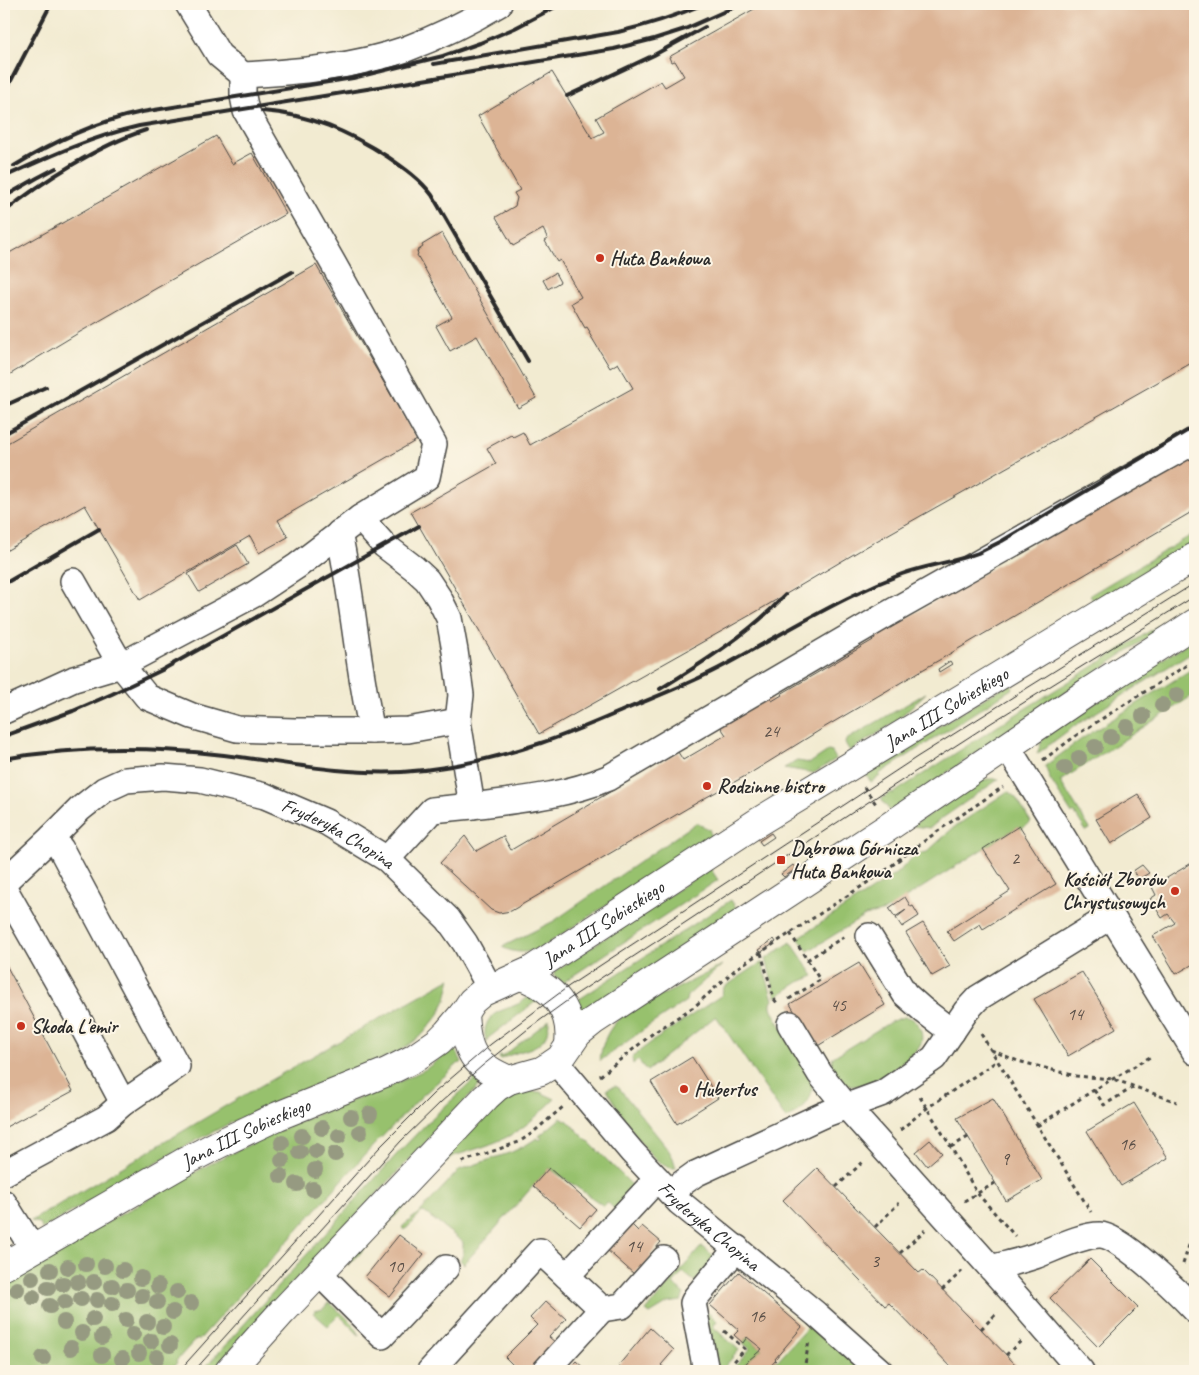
<svg xmlns="http://www.w3.org/2000/svg" width="1199" height="1375" viewBox="0 0 1199 1375" font-family="Caveat,sans-serif">
  <style>
    .green { fill: #97c16d; stroke: #61764c }
    .building { fill: #dcb495 }
    .lines { fill: none; stroke-linecap: round; stroke-linejoin: round }
    .minor-casing { stroke: #494844; stroke-width: 28 }
    .major-casing { stroke: #494844; stroke-width: 30 }
    .path { stroke: #494844; stroke-width: 3; stroke-dasharray: 4 4; stroke-linecap: butt }
    .minor { stroke: #fff; stroke-width: 25 }
    .major { stroke: #fff; stroke-width: 28 }
    .tram { stroke: #2b2b2b; stroke-width: 1 }
    .rail { stroke: #2b2b2b; stroke-width: 4 }
    .tree { fill: #969a81 }
    .poi-dot { fill: #c8321e; stroke: #fcf5e5; stroke-width: 2 }
    .labels { text-anchor: middle; dominant-baseline: central; stroke-width: 4; stroke-linejoin: round; paint-order: stroke }
    .number-label { font-size: 18px; fill: #574d46 }
    .poi-label { font-size: 20px; font-weight: bold; fill: #2b2b2b; stroke: #fcf5e5; text-anchor: start }
    .street-label { font-size: 20px; fill: #2b2b2b; stroke: #fcf5e5 }
  </style>
  <rect width="100%" height="100%" fill="#fcf5e5"/>
  <filter id="ink" filterUnits="userSpaceOnUse"><feTurbulence type="fractalNoise" baseFrequency=".02" numOctaves="2"/><feDisplacementMap in="SourceGraphic" scale="10" xChannelSelector="R" yChannelSelector="G"/><feConvolveMatrix kernelMatrix="1 2 1 2 8 2 1 2 1" color-interpolation-filters="sRGB"/></filter>
  <filter id="wash" filterUnits="userSpaceOnUse"><feTurbulence type="fractalNoise" baseFrequency=".0096" numOctaves="4" result="noise"/><feDisplacementMap in="SourceGraphic" scale="20" xChannelSelector="R" yChannelSelector="G"/><feGaussianBlur stdDeviation="1.12" result="paint"/><feColorMatrix in="noise" values="0 0 0 0 0 0 0 0 0 0 0 0 0 0 0 0 0 1.4 0 .05"/><feComposite in="paint" operator="in"/></filter>
  <g filter="url(#wash)">
    <rect width="100%" height="100%" fill="#f2ebd1"/>
    <path class="green" d="M1195 533V542L1095 603 1090 595Z
      M1195 603V608L1153 634 890 811 881 799 891 792 892 794 1023 710Z
      M1195 638V650L1073 727 1037 754 1042 740 1054 730Z
      M1195 667V694L1060 781 1090 829 1086 831 1074 812 1072 814 1050 779 1045 766 1083 738Z
      M1010 683 1013 688 879 774 880 776 871 782 864 772Z
      M926 693 894 723 850 751 845 743 846 740Z
      M828 751 832 752 836 759 814 773 784 768 797 761 810 763Z
      M987 779H999L941 819 930 828 912 826 978 782Z
      M1008 791 1016 798 1031 822 1021 829 1019 826 885 911 865 916 808 951 798 938 887 880 898 872 917 854 927 852 953 828Z
      M696 823 709 829 711 835 708 839 541 948C528 953 515 954 502 947L554 921Z
      M710 868 718 880 565 981 566 983 564 984 554 975V972Z
      M731 900 738 911 583 1013 579 1011 575 1001 577 999 578 1000Z
      M791 942 814 976 799 982 776 997 766 959Z
      M762 962 773 1000C768 1005 773 1011 775 1016L810 1073C817 1096 806 1109 786 1119L716 1016 647 1071 638 1060 633 1064 632 1058 637 1053 653 1041 722 995 723 988Z
      M722 965 687 996 686 1001 650 1025 600 1061C601 1047 606 1033 616 1022 626 1011 643 1005 656 998 678 988 701 977 722 965Z
      M451 978 446 1000 439 1014 423 1034 400 1051 356 1070 282 1099 230 1123 169 1155 42 1229 39 1223 31 1221 239 1098Z
      M530 996 538 1002 536 1003 535 1002 487 1039 488 1041 486 1042C485 1036 484 1032 486 1026 491 1010 507 1010 520 1003 523 1001 527 998 530 996Z
      M904 1017C912 1017 915 1020 919 1027 922 1032 923 1039 920 1045 911 1061 860 1097 841 1083 837 1080 833 1072 830 1068L833 1057 892 1021Z
      M549 1019C549 1052 524 1047 501 1059L499 1058 501 1055 502 1057 548 1021Z
      M455 1049 462 1062 460 1064 459 1063 423 1095 372 1147 199 1340 196 1339 176 1361 177 1363 169 1371H4V1281L217 1160 296 1123 403 1080 426 1069 451 1050Z
      M475 1078 480 1083V1085L266 1311 212 1371H202L397 1154 432 1118 474 1080 473 1079Z
      M615 1086 619 1088 668 1149 673 1158 676 1168C673 1168 670 1168 668 1167 647 1160 618 1108 607 1089Z
      M527 1091 540 1092 555 1099C541 1112 526 1127 509 1136 492 1145 472 1150 454 1156L450 1158 348 1266 351 1258 494 1107C505 1099 514 1093 527 1091Z
      M561 1118 568 1121 633 1186 635 1190 618 1212 607 1202 604 1206 549 1168 464 1264 460 1260 463 1255V1242L424 1212 421 1213 405 1230 402 1227 422 1210 459 1170 512 1152 526 1145 537 1138 540 1140 542 1138 539 1136Z
      M703 1247 716 1258 695 1282 683 1272 673 1284 684 1294 681 1301 668 1303 650 1314 646 1311 700 1248Z
      M329 1302C337 1310 357 1324 359 1335L339 1315 328 1326 313 1313 315 1311 323 1309Z
      M705 1310 717 1321 713 1327 739 1350 721 1371H716Z
      M811 1323 863 1371H766L776 1360 777 1361Z
      M747 1337 762 1349 749 1360 739 1371H734L732 1370 750 1349 743 1343Z"/>
    <g id="blocks">
      <path class="building" d="M763 4H1195V361L864 548 754 613 539 734 411 512 496 464 487 448 511 435 513 437 523 432 530 445 633 388 618 363 610 368 589 333 590 332 587 327 585 328 571 303 581 297 560 260 557 262 545 241 548 239 543 229 513 246 496 217 515 206 517 198 514 193 520 190 478 116 552 72 592 138 604 132 596 118 661 81 665 87 684 76 675 61 671 62 669 57Z
        M216 136 232 164 252 153 286 214 80 332 4 378V256Z
        M442 233 536 398 518 408 477 336 450 351 436 326 452 317 417 255 418 254 417 251 423 247 422 245Z
        M316 265 417 440 278 520 288 537 259 553 250 536 140 600 85 505 4 552V445Z
        M555 273 560 282 548 289 543 280Z
        M1195 454V510L825 727 749 774 705 798 511 911 499 913 491 910 440 863 465 836 476 851 503 836 511 850 678 752 683 760 726 735 720 726 770 697 772 701 782 695 781 694 875 639 874 637 1037 542 1102 503 1104 507Z
        M237 545 248 564 199 592 188 574Z
        M950 661 952 664 939 672 938 669Z
        M1138 794 1152 818 1111 844 1096 819Z
        M1019 826 1056 884 983 929 980 924 954 941 947 931 1010 891 983 849Z
        M771 833 774 837 762 845 759 841Z
        M1195 861V908L1188 913 1189 915 1195 911V963L1176 974 1153 936 1175 923 1168 914 1162 918 1150 899 1156 895 1152 887Z
        M793 865 796 869 784 877 781 874Z
        M1142 865 1149 873 1139 879 1133 871Z
        M905 897 911 907 913 906 919 916 902 927 896 918 906 910 895 917 889 908Z
        M923 923 950 966 932 976 906 933Z
        M774 939 776 942 760 953 758 950Z
        M4 961 73 1091 4 1128Z
        M859 963 885 1005 816 1047 790 1004Z
        M1082 972 1116 1028 1068 1056 1034 999Z
        M692 1057 718 1098 677 1124 651 1082Z
        M993 1098 1042 1180 1006 1201 957 1118Z
        M1134 1103 1168 1158 1121 1186 1087 1131Z
        M930 1140 942 1153 927 1166 916 1152Z
        M549 1168 596 1209 580 1227 533 1186Z
        M817 1168 919 1273 923 1270 1022 1371H955L889 1303 885 1306 783 1200Z
        M631 1224 638 1231 642 1226 661 1242 650 1255 652 1257 643 1269 639 1268 634 1274 606 1249Z
        M399 1235 424 1254 390 1297 365 1277Z
        M1090 1259 1138 1307 1098 1347 1050 1298Z
        M739 1272 802 1327 775 1359 776 1360 766 1371H739L749 1360 762 1349 747 1337 743 1343 734 1335 739 1330 710 1305Z
        M546 1301 566 1319 549 1337 556 1343 529 1371H519L505 1357 537 1325 530 1318Z
        M650 1328 674 1350 661 1365 668 1371H624L618 1366Z
        M576 1361 587 1371H567Z"/>
    </g>
  </g>
  <g filter="url(#ink)">
    <use href="#blocks" fill-opacity="0" stroke="#494844" stroke-width="1"/>
    <g class="lines">
      <g class="minor-casing">
        <g id="minor">
          <path d="M188 4 219 55 243 75C297 72 355 67 406 49 438 37 469 22 499 4"/>
          <path d="M243 75V96L246 111 333 263 434 444 427 477 360 518 297 566 253 595 121 665 147 697 192 716 237 729 294 731H372"/>
          <path d="M360 518 384 545 414 568 427 580 439 598 449 618 455 651 461 695 458 721 472 806 432 810 387 859"/>
          <path d="M339 533C353 598 357 665 372 731L408 730 458 721"/>
          <path d="M4 711 74 679 121 665 73 581"/>
          <path d="M1007 746 1195 1052"/>
          <path d="M472 806C518 800 565 796 608 778L886 615 1195 441"/>
          <path id="s1" d="M52 837 80 809 104 790 126 780 163 777 200 780 265 796 326 822 387 859 448 919 465 943 490 988"/>
          <path d="M4 882 52 837 61 849 177 1066 123 1103 106 1118 4 1173"/>
          <path d="M4 888 78 1018 123 1103"/>
          <path d="M869 936 905 994 923 1010 952 1032"/>
          <path d="M790 1024 820 1074 846 1106 1016 1296 1081 1371"/>
          <path id="s2" d="M556 1062 632 1152 679 1202 816 1314 880 1371"/>
          <path d="M670 1192 695 1174 823 1115 883 1093 934 1058 966 1011 978 998 1111 916"/>
          <path d="M4 1203 33 1249"/>
          <path d="M991 1268C1006 1264 1021 1261 1035 1256 1054 1249 1081 1235 1100 1235 1121 1235 1180 1294 1195 1310"/>
          <path d="M319 1273 382 1336 446 1268"/>
          <path d="M567 1276 657 1179"/>
          <path d="M430 1371 540 1251 602 1309 622 1306 664 1259"/>
          <path d="M545 1371 602 1309"/>
          <path d="M706 1371 693 1303 696 1297 737 1248"/>
        </g>
      </g>
      <g class="major-casing">
        <g id="major">
          <path d="M521 976C553 987 573 1009 569 1044"/>
          <path d="M464 1013C466 1052 473 1065 509 1080"/>
          <path id="s3" d="M4 1266 186 1161 221 1143 278 1116 387 1072 413 1059 439 1041 447 1033 464 1013 472 1001 483 992 530 971 758 822 1195 557"/>
          <path d="M229 1371 282 1312 486 1097 497 1087 509 1080 541 1071 551 1065 560 1059 578 1033 593 1021 890 826 1088 692 1195 623"/>
        </g>
      </g>
      <path class="path" d="M1043 760 1081 732 1195 660
        M864 787 876 804
        M761 953 774 999 777 1003
        M807 960 845 936
        M789 999 820 980 790 933
        M981 1034 1091 1212
        M991 1050 1018 1061 1076 1076 1113 1079 1177 1102
        M600 1076 652 1034 695 1006 737 968 885 871 901 858 945 826 1003 787
        M1094 1090 1104 1105 1134 1087
        M920 1097 951 1147 977 1193 1015 1236
        M1037 1126 1094 1090 1150 1057
        M900 1130 927 1108 997 1061
        M951 1147 968 1137
        M462 1162 519 1142 531 1134 563 1107
        M836 1187 863 1162
        M964 1201 995 1183
        M875 1227 899 1203
        M900 1253 925 1230
        M1183 1264 1195 1227
        M942 1290 962 1271
        M981 1329 998 1312
        M724 1331 745 1349 731 1365
        M1006 1355 1022 1340
        M804 1371 809 1340"/>
      <use href="#minor" class="minor"/>
      <use href="#major" class="major"/>
      <path class="tram" d="M179 1371 379 1148 434 1093 491 1044 569 986 917 757 1195 583
        M194 1371 401 1141 441 1102 482 1066 528 1029 575 995 873 799 983 728 1195 596"/>
      <path class="rail" d="M434 64 618 32C648 25 676 16 704 4
        M4 94 51 4
        M567 96 654 55 705 27
        M262 111C309 114 349 132 388 157 404 168 420 179 432 195L528 361
        M14 166C55 141 95 122 142 112L353 78 443 56 480 43 515 28 561 4
        M4 177C48 157 91 137 139 126L614 49 654 39 685 29 741 4
        M4 197 37 178 56 168
        M4 212C43 181 99 145 146 130
        M4 406 46 387
        M4 434 292 272
        M4 584 99 529
        M660 689C704 662 750 633 785 595
        M4 736 73 711 112 694 162 670 419 526
        M4 759C76 746 151 747 224 755 283 762 341 775 402 772 449 769 496 758 541 743 569 734 596 722 624 710 657 696 692 683 725 665 768 642 810 616 854 595 870 587 886 580 902 574 927 565 954 562 978 553 986 549 994 545 1002 541L1195 426"/>
    </g>
    <g class="tree">
      <circle cx="1177" cy="695" r="8"/>
      <circle cx="1162" cy="705" r="8"/>
      <circle cx="1143" cy="716" r="8"/>
      <circle cx="1127" cy="727" r="8"/>
      <circle cx="1111" cy="737" r="8"/>
      <circle cx="1095" cy="747" r="8"/>
      <circle cx="1079" cy="758" r="8"/>
      <circle cx="1065" cy="768" r="8"/>
      <circle cx="370" cy="1114" r="8"/>
      <circle cx="351" cy="1117" r="8"/>
      <circle cx="322" cy="1128" r="8"/>
      <circle cx="360" cy="1132" r="8"/>
      <circle cx="302" cy="1136" r="8"/>
      <circle cx="339" cy="1136" r="8"/>
      <circle cx="282" cy="1143" r="8"/>
      <circle cx="316" cy="1151" r="8"/>
      <circle cx="300" cy="1152" r="8"/>
      <circle cx="335" cy="1154" r="8"/>
      <circle cx="282" cy="1160" r="8"/>
      <circle cx="315" cy="1170" r="8"/>
      <circle cx="281" cy="1176" r="8"/>
      <circle cx="297" cy="1184" r="8"/>
      <circle cx="313" cy="1189" r="8"/>
      <circle cx="86" cy="1264" r="8"/>
      <circle cx="105" cy="1266" r="8"/>
      <circle cx="68" cy="1267" r="8"/>
      <circle cx="50" cy="1270" r="8"/>
      <circle cx="123" cy="1270" r="8"/>
      <circle cx="32" cy="1278" r="8"/>
      <circle cx="141" cy="1278" r="8"/>
      <circle cx="78" cy="1282" r="8"/>
      <circle cx="94" cy="1282" r="8"/>
      <circle cx="63" cy="1284" r="8"/>
      <circle cx="112" cy="1286" r="8"/>
      <circle cx="158" cy="1286" r="8"/>
      <circle cx="48" cy="1288" r="8"/>
      <circle cx="17" cy="1289" r="8"/>
      <circle cx="127" cy="1290" r="8"/>
      <circle cx="177" cy="1292" r="8"/>
      <circle cx="142" cy="1296" r="8"/>
      <circle cx="33" cy="1297" r="8"/>
      <circle cx="81" cy="1299" r="8"/>
      <circle cx="97" cy="1300" r="8"/>
      <circle cx="65" cy="1302" r="8"/>
      <circle cx="157" cy="1302" r="8"/>
      <circle cx="191" cy="1303" r="8"/>
      <circle cx="112" cy="1304" r="8"/>
      <circle cx="50" cy="1306" r="8"/>
      <circle cx="173" cy="1312" r="8"/>
      <circle cx="93" cy="1319" r="8"/>
      <circle cx="126" cy="1320" r="8"/>
      <circle cx="64" cy="1322" r="8"/>
      <circle cx="147" cy="1322" r="8"/>
      <circle cx="163" cy="1327" r="8"/>
      <circle cx="82" cy="1333" r="8"/>
      <circle cx="133" cy="1334" r="8"/>
      <circle cx="102" cy="1337" r="8"/>
      <circle cx="151" cy="1341" r="8"/>
      <circle cx="170" cy="1345" r="8"/>
      <circle cx="71" cy="1348" r="8"/>
      <circle cx="139" cy="1353" r="8"/>
      <circle cx="102" cy="1355" r="8"/>
      <circle cx="157" cy="1357" r="8"/>
      <circle cx="43" cy="1358" r="8"/>
      <circle cx="122" cy="1359" r="8"/>
    </g>
  </g>
  <g class="poi-dot">
    <circle cx="600" cy="258" r="5"/>
    <circle cx="707" cy="786" r="5"/>
    <rect x="776" y="855" width="10" height="10" rx="2.5"/>
    <circle cx="1175" cy="891" r="5"/>
    <circle cx="21" cy="1026" r="5"/>
    <circle cx="684" cy="1089" r="5"/>
  </g>
  <g class="labels">
    <g class="number-label">
      <text x="771" y="731">24</text>
      <text x="1015" y="858">2</text>
      <text x="838" y="1005">45</text>
      <text x="1075" y="1014">14</text>
      <text x="1127" y="1144">16</text>
      <text x="1005" y="1159">9</text>
      <text x="634" y="1246">14</text>
      <text x="875" y="1261">3</text>
      <text x="395" y="1266">10</text>
      <text x="757" y="1316">16</text>
    </g>
    <g class="poi-label">
      <text x="610" y="258">Huta Bankowa</text>
      <text x="717" y="786">Rodzinne bistro</text>
      <text x="791" y="848">Dąbrowa Górnicza<tspan x="791" dy="23">Huta Bankowa</tspan></text>
      <text x="1165" y="879" text-anchor="end">Kościół Zborów<tspan x="1165" dy="23">Chrystusowych</tspan></text>
      <text x="31" y="1026">Skoda L'emir</text>
      <text x="694" y="1089">Hubertus</text>
    </g>
    <g class="street-label">
      <text stroke="none"><textPath href="#s3" startOffset="1101">Jana III Sobieskiego</textPath></text>
      <text stroke="none"><textPath href="#s1" startOffset="318">Fryderyka Chopina</textPath></text>
      <text stroke="none"><textPath href="#s3" startOffset="696">Jana III Sobieskiego</textPath></text>
      <text stroke="none"><textPath href="#s3" startOffset="276">Jana III Sobieskiego</textPath></text>
      <text stroke="none"><textPath href="#s2" startOffset="225">Fryderyka Chopina</textPath></text>
    </g>
  </g>
  <rect width="1199" height="1375" fill="none" stroke="#fcf5e5" stroke-width="20"/>
</svg>
